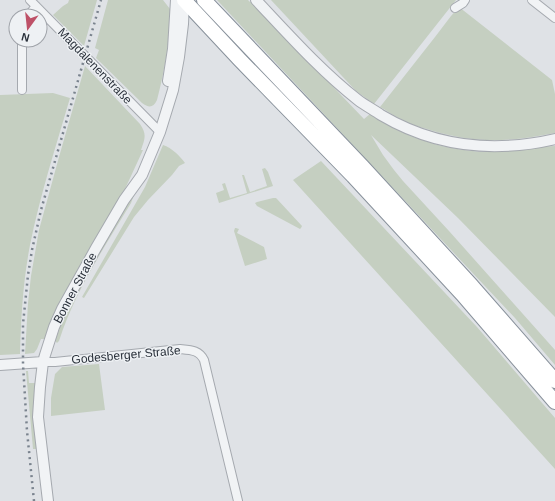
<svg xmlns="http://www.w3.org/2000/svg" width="555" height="501" viewBox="0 0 555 501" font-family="Helvetica,sans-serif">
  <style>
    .green { fill: #c5cfc1 }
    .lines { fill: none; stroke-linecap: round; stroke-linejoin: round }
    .minor-casing { stroke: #a5a9af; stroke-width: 10 }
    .tertiary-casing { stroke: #a5a9af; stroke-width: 12 }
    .motorway-casing { stroke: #88919b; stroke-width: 16 }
    .minor { stroke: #f1f3f5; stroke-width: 8 }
    .tertiary { stroke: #f1f3f5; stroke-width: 10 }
    .motorway { stroke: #fff; stroke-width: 14 }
    .rail { stroke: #7a838e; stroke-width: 2.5; stroke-dasharray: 2 4; stroke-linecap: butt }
    .labels { text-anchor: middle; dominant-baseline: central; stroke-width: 3; stroke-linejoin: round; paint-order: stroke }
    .street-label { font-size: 12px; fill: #2a313b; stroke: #eef1f4 }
  </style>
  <rect width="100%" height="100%" fill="#dfe2e6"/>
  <path class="green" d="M69 0H97L84 46 53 15 63 6 68 3Z
    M108 0H163L170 9 172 10C169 41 165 70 157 100 153 108 149 108 142 103L96 58 99 50 95 48Z
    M217 0H248L250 2H252L364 119 370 114C406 139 453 153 497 152 517 151 536 146 555 146V317L458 218 371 135 383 155 394 170 403 181 449 231 555 350V365L515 318 467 267Z
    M271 0H456L374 104 356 91Z
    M459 7 552 80 555 94V133C508 142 476 144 430 130 420 127 408 124 399 118 392 115 386 110 380 107L435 37 451 16Z
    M85 66 140 124C147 134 145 139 141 150H143L125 189 53 319 45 339H41L37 349 34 353 25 354 28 303 31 276 39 230 59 157Z
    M53 93 70 98C56 146 40 195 30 245 23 281 21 318 20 354L0 355V95Z
    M163 145C172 148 180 156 185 163L179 166 172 175 148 200 134 217 84 298 82 297 145 187Z
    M321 161 477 327 555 418V469L293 180Z
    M265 168 268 172 273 186 219 203 216 193 224 190 222 184 225 183 230 198 247 193 242 175H244L250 192 267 186 262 169Z
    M134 195 131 203C104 248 75 291 59 341L57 343 55 341 61 325 69 304 121 214Z
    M273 198H276L277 199 302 226 301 228 300 229 257 206 255 203 257 202Z
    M235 228H236L239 229 237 233 264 247 267 259 245 266 234 231Z
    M99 364 105 410 51 416V398L55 374 62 367Z
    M26 371H28L29 383H35V391L39 449H33Z"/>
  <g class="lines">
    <g class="minor-casing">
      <path id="minor" d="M30 0 160 132
        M532 0 555 18
        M455 8 463 3 465 0
        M28 16 36 6
        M22 40V90
        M43 362H55L180 349C191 350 199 350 204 360L238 501"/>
    </g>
    <g class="tertiary-casing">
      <path id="tertiary" d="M256 0C289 35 321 71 358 100 366 106 374 110 381 115 435 147 494 153 555 139
        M168 81 173 49 176 0
        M0 365 43 362
        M48 501 38 417 40 387 43 362 45 355 54 327 62 309 96 248 124 200 142 175 160 132 173 90 179 57 183 24 184 0"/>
    </g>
    <g class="motorway-casing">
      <path id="motorway" d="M184 0 240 60 353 176 462 294 555 402
        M204 0 362 166 472 286 555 381"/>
    </g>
    <use href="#minor" class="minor"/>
    <use href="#tertiary" class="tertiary"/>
    <use href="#motorway" class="motorway"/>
    <path class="rail" d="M34 501 27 431 23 364V324L28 275 32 250 41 210 101 0"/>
  </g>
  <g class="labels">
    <g class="street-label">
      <text transform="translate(95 66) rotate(46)">Magdalenenstraße</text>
      <text transform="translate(75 288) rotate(-62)">Bonner Straße</text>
      <text transform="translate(126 355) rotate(-5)">Godesberger Straße</text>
    </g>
  </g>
  <g transform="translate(28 28) rotate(195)"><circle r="19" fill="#eef1f4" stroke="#a0a4aa"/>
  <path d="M0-3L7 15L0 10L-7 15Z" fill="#be5168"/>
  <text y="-6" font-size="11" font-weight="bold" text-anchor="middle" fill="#2a313b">N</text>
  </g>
</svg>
